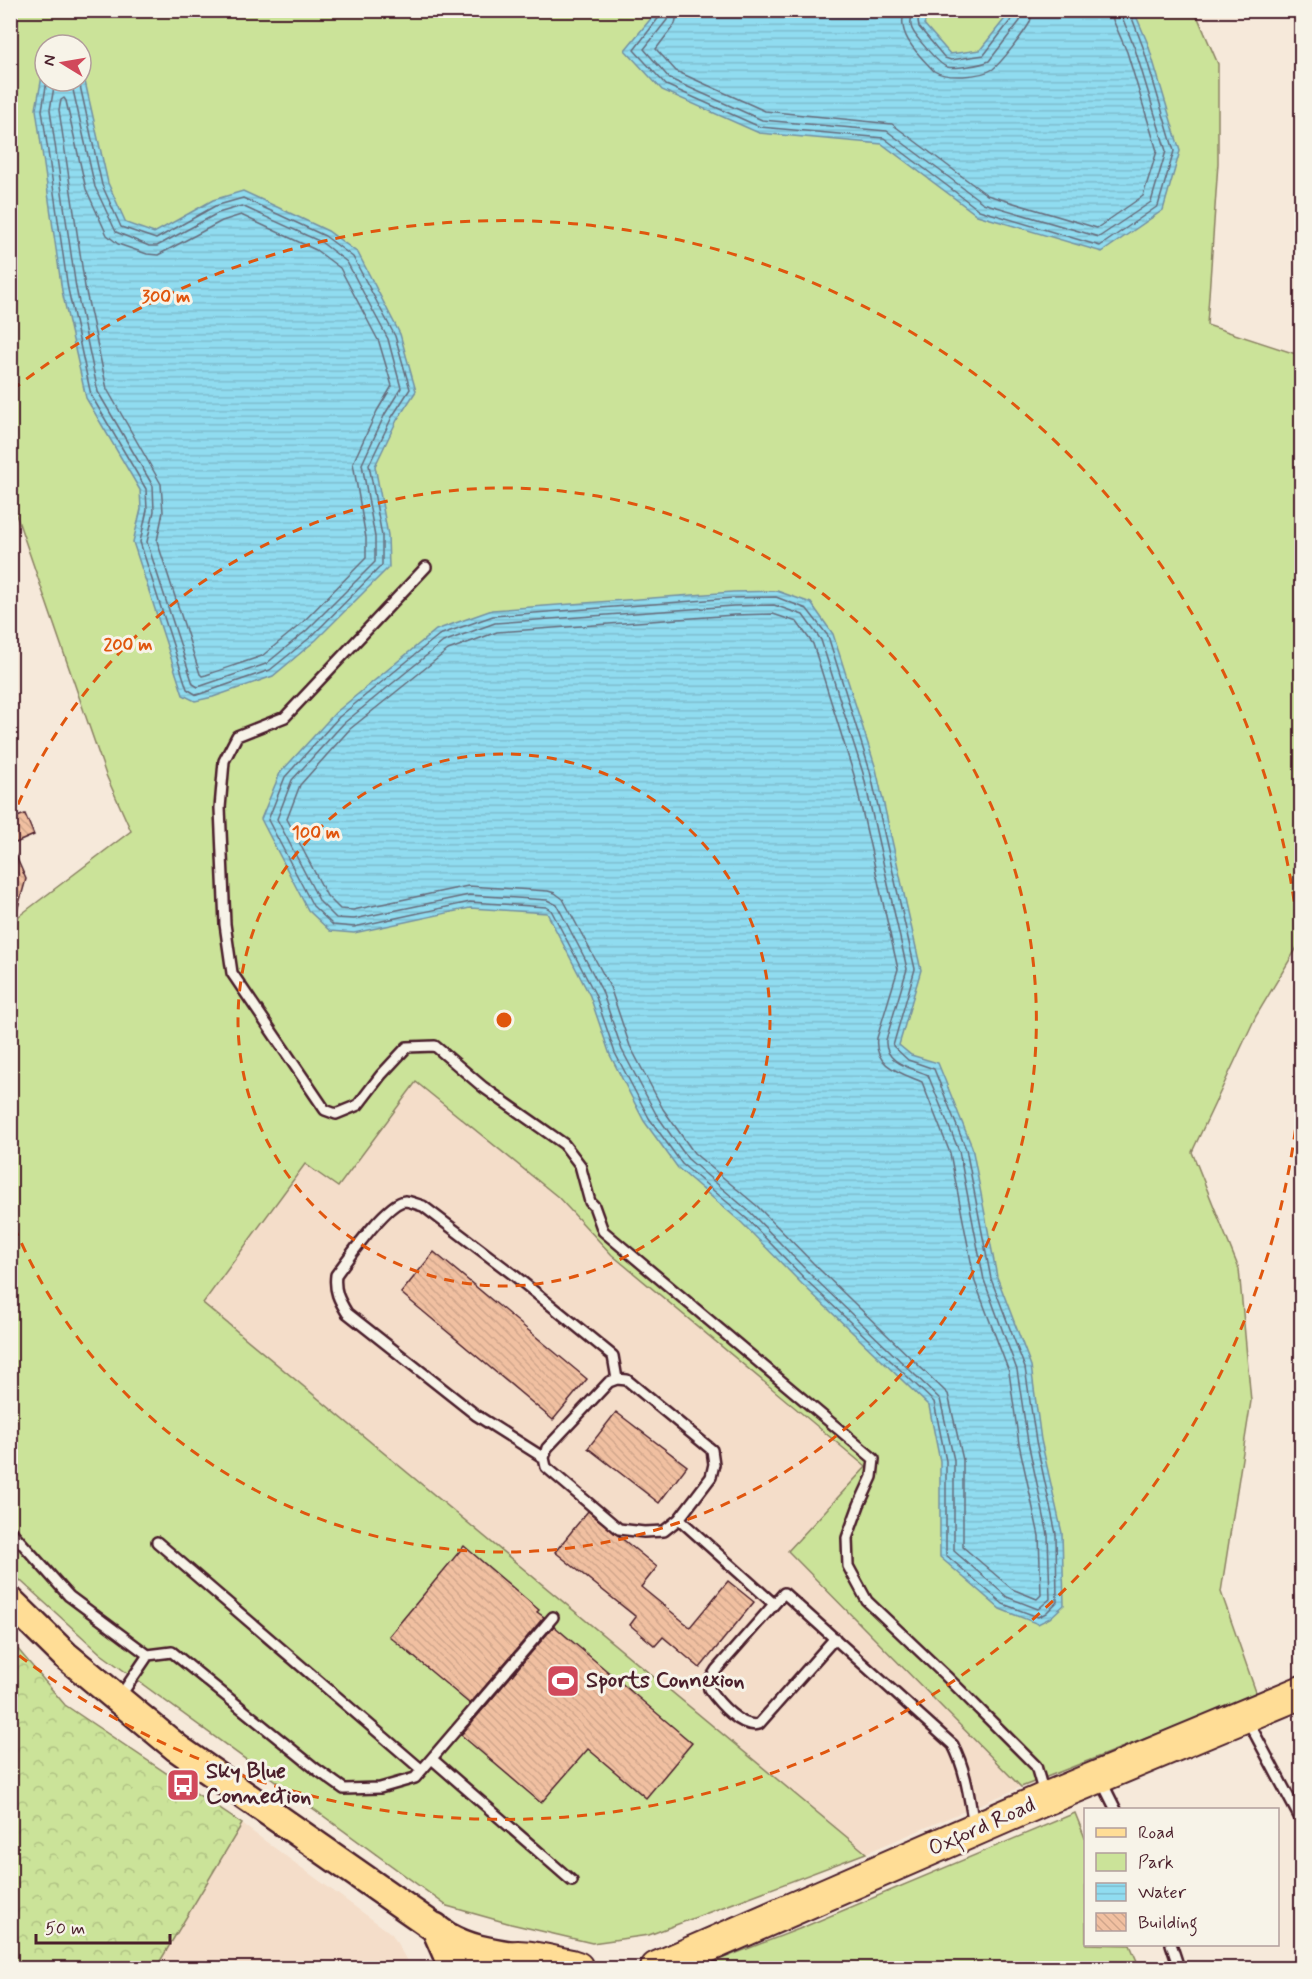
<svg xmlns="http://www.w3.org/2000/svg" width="1312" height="1979" viewBox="0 0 1312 1979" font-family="Mynerve,sans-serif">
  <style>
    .built { fill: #f4ddc9 }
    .green { fill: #cbe399; stroke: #8a8162; stroke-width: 1.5; fill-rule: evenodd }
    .forest { fill: url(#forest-crowns); stroke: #8a8162; stroke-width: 1.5 }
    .water { fill: url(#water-rules); stroke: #7490a1; stroke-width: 1.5 }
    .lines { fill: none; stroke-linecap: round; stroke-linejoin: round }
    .shore { stroke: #666b7a; stroke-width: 1.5 }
    .building { fill: url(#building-back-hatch); stroke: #4a1f2b; stroke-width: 1.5 }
    .lane-casing { stroke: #4a1f2b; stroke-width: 14 }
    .primary-casing { stroke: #4a1f2b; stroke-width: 32 }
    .highway-casing { stroke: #4a1f2b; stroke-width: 36 }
    .lane { stroke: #f7f3e8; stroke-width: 9 }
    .primary { stroke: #ffdd96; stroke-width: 27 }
    .highway { stroke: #ffdd96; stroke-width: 32 }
    .ring { fill: none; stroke: #e0560e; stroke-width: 3; stroke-dasharray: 10 8 }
    .labels { text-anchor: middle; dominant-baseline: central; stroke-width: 6; stroke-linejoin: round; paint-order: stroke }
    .poi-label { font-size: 22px; font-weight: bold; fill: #4a1f2b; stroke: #f7f3e8; text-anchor: start }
    .street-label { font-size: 22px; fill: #4a1f2b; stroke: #f7f3e8 }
    .centre { fill: #e0560e; stroke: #f7f3e8; stroke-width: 3 }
    .ring-label { font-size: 18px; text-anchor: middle; font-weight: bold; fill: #e0560e; stroke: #f7f3e8; stroke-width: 6; stroke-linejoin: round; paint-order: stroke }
  </style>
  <defs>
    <pattern id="forest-crowns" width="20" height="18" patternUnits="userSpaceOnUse" patternTransform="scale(1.5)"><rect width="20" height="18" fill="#cbe399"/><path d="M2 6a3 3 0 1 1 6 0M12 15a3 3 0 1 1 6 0" fill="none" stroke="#b0c284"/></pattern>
    <pattern id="water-rules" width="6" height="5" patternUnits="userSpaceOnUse" patternTransform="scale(1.5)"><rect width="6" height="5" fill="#90dcf0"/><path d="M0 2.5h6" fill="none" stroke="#7ebcce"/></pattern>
    <pattern id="building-back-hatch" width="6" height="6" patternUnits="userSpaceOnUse" patternTransform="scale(1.5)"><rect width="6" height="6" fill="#f1c0a1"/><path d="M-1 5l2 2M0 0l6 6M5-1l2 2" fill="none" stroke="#d0a58b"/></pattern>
  </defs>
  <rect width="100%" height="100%" fill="#f6e9da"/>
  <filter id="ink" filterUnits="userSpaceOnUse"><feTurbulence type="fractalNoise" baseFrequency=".0167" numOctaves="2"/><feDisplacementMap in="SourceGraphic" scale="12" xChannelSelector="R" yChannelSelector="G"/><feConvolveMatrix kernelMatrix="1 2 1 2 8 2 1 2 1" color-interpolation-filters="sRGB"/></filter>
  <g filter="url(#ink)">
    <path class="built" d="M415 1081 558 1197 612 1255 867 1467 788 1552 1021 1787 866 1853 203 1303 305 1164 338 1187Z
      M242 1824 392 1934 408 1963V1968H156Z"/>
    <path class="green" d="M11 11H1192L1198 18 1218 64V163L1207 325 1302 356 1301 941 1256 1016 1192 1152 1239 1269 1251 1401 1221 1592 1257 1695 1021 1787 788 1551 866 1467 612 1255 558 1197 416 1082 338 1187 305 1164 203 1303 866 1853 649 1935 592 1943 511 1924 447 1906 101 1654 11 1572V922L131 831 106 775 11 500ZM45 45H81V81H45Z
      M1075 1813 1085 1838 1086 1944 1130 1945 1140 1968H698L799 1929Z"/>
    <path class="forest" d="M11 1641 65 1705 242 1824 156 1968H11Z"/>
    <path class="water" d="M658 10 930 11 924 24 950 54 980 50 1011 11H1134L1148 44 1180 151 1163 210 1102 252 977 215 882 144 759 133 662 90 625 50Z
      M81 64 108 183 126 223 154 233 213 200 243 191 328 231 358 253 400 334 416 391 397 420 375 466 388 535 389 567 316 640 273 676 213 697 195 701 183 695 133 542 141 509 140 490 86 398 62 291 36 109 43 71H45V81H81Z
      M777 591 811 603 833 634 876 769 921 970 899 1045 911 1055 938 1063 972 1147 997 1277 1031 1366 1041 1440 1062 1533 1064 1605 1050 1618 1038 1624 1000 1609 940 1557V1461L929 1406 802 1284 742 1223 678 1168 644 1121 610 1055 590 996 547 913 470 908 354 933 330 931 308 910 261 819 280 773 335 713 436 630 492 610 733 592Z"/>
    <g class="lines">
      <path class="shore" d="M662 10 660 16 634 50 666 85 760 127 884 138 979 210 1100 246 1158 206 1174 151 1143 47 1129 10
        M669 10 667 20 644 49 670 79 762 120 887 131 983 203 1099 237 1151 202 1166 151 1135 49 1122 17 1121 10
        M678 10 675 24 656 49 676 71 765 111 892 124 987 195 1097 228 1143 196 1157 151 1127 52 1113 20 1112 10
        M905 10C895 34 919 55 934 71 946 79 981 77 993 69 1002 62 1023 34 1029 24 1031 20 1032 16 1032 10
        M915 10C912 16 909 22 912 29 915 36 939 65 947 67 955 69 981 65 989 61L1020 21 1023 10
        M923 10 918 21 919 27 945 58 951 60 984 55 1014 16 1015 10
        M47 81 42 110 68 289 91 395 146 489 147 510 140 542 187 689 197 695 270 670 312 636 382 565V536L369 465 392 417 410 389 395 336 353 257 325 236 243 198 215 206 156 239 121 227 102 185 79 81
        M55 81 50 110 76 288 98 392 153 486 154 511 147 542 193 684 198 687 266 664 307 630 375 562V537L362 464 385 414 401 388 388 339 347 262 321 242 242 206 218 213 157 246H149L116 232 95 187 71 81
        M64 98 66 101 86 189 107 235 118 244 147 254 158 255 222 221 241 215 316 250 340 268 379 342 392 386 377 411 353 463 366 538V558L301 624 262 656 206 675 202 676 200 674 157 541 163 512 161 484 107 389 85 287 59 110 61 100Z
        M776 597 807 609 828 636 870 771 915 969 893 1046 908 1060 934 1069 966 1149 991 1279 1025 1368 1036 1441 1056 1534 1057 1602 1046 1613 1038 1617 1003 1604 946 1555V1461L934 1402 806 1280 746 1218 682 1164 649 1118 615 1053 595 994 551 910 546 907 470 902 354 927 333 925 313 906 268 820 285 777 339 717 439 635 493 616 733 598Z
        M774 605 803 615 821 640 863 773 907 969 886 1040C884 1064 913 1068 928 1075L959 1151 984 1280 1017 1370 1028 1442 1048 1535 1050 1599 1038 1609 1007 1597 954 1551V1460L940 1399 811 1275 751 1213 688 1159 656 1114 622 1050 602 991 557 905 547 900 469 895 354 919 336 918 320 902 277 819 292 780 344 723 443 642 495 623 733 606Z
        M773 614 797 622 813 644 854 775 898 969 877 1038C873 1067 902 1073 922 1082L950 1153 975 1282 1009 1372 1019 1444 1039 1536 1041 1595 1037 1599 1012 1589 963 1547V1460L948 1394 818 1268 757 1206 694 1153 663 1109 630 1046 610 987 563 899 555 893 548 891 468 886 353 910 340 909 327 896 287 819 300 785 350 729 448 650 497 632 734 615Z"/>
    </g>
    <path class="building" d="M25 814 34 835 11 845 26 879 15 918 10 917V830L16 827 12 819Z
      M434 1252 587 1379 553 1420 401 1293Z
      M616 1412 687 1466 659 1503 588 1448Z
      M588 1511 657 1567 641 1587 690 1627 728 1581 754 1602 700 1668 663 1637 655 1646 630 1625 636 1617 555 1552Z
      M464 1546 539 1610 537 1612 544 1617 470 1704 389 1636Z
      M554 1626 692 1743 646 1798 588 1749 541 1803 461 1735Z"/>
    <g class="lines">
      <g class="lane-casing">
        <path id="lane" d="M426 567 285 717 237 736 224 761 220 808 225 924 232 973 325 1110 336 1114 358 1105 381 1075 407 1047 435 1046 483 1087 564 1144 580 1165 590 1202 594 1206 603 1231 874 1459 872 1477 859 1505 847 1538 848 1566 867 1601 946 1676 1036 1766 1044 1794
          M544 1458 476 1415 347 1313C339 1300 334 1291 336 1275 347 1260 387 1202 405 1201 410 1201 418 1205 423 1206L515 1276 613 1356 617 1379
          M679 1519 664 1531 644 1532 619 1529 546 1467 544 1458 547 1448 609 1382 617 1379 627 1380 712 1450 714 1464 711 1477 679 1519 774 1604
          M10 1530 69 1596 148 1655
          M157 1542 422 1770
          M835 1638 759 1724C741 1729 719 1703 709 1689L708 1683 716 1670 784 1593 953 1745C966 1770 969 1797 974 1825
          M119 1698 148 1655 172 1652 316 1769 344 1789 380 1788 415 1778 553 1617
          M1248 1721 1302 1822
          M432 1759 572 1881
          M1101 1780 1116 1810
          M1171 1944 1179 1968"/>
      </g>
      <g class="primary-casing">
        <path id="primary" d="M10 1601 65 1655 177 1748 448 1937C469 1949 490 1952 515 1956
          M435 1927 453 1968"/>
      </g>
      <g class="highway-casing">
        <path id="highway" d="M479 1968C512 1949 536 1959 571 1966L577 1968
          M657 1968 1045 1799 1302 1692"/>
      </g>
      <use href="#lane" class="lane"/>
      <use href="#primary" class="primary"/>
      <use href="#highway" class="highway"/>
    </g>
  </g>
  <g class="ring">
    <circle cx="504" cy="1020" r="266"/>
    <path d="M11 821A532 532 0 1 1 11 1219"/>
    <path d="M1301 1076A799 799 0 0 1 12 1650M12 390A799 799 0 0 1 1301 964"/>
  </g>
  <defs>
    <g id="stadium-square" transform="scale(1.725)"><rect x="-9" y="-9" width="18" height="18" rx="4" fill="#d1495b" stroke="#f7f3e8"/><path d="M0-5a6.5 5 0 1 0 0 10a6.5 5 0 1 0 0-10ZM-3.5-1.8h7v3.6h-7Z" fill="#fff"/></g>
    <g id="bus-square" transform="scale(1.725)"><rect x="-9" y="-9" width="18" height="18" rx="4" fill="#d1495b" stroke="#f7f3e8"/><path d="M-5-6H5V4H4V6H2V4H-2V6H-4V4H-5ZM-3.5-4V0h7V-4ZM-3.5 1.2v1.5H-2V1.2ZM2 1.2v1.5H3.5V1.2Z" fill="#fff"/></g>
  </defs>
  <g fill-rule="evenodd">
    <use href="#stadium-square" x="563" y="1681"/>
    <use href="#bus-square" x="183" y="1785"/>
  </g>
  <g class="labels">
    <g class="poi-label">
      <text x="586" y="1681">Sports Connexion</text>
      <text x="206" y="1772">Sky Blue<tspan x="206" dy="25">Connection</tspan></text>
    </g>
    <g class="street-label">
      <text transform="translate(982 1827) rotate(-24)">Oxford Road</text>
    </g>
  </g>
  <circle cx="504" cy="1020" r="9" class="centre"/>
  <g class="ring-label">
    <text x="166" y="302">300 m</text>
    <text x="128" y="650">200 m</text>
    <text x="316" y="838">100 m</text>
  </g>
  <rect width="1312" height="1979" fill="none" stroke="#f7f3e8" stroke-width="36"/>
  <rect x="18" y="18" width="1276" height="1943" fill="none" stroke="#4a1f2b" stroke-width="2" filter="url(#ink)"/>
  <rect x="1084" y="1808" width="195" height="138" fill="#f7f3e8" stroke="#b29e9c" stroke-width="1.5"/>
  <rect x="1096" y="1828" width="30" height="9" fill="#ffdd96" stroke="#b29e9c" stroke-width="1.5"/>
  <text x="1138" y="1838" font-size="18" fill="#4a1f2b">Road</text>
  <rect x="1096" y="1853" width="30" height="18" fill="#cbe399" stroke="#b29e9c" stroke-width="1.5"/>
  <text x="1138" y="1868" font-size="18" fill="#4a1f2b">Park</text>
  <rect x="1096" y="1883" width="30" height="18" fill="url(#water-rules)" stroke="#b29e9c" stroke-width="1.5"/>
  <text x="1138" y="1898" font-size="18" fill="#4a1f2b">Water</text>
  <rect x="1096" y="1913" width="30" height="18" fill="url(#building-back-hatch)" stroke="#b29e9c" stroke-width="1.5"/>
  <text x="1138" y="1928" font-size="18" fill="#4a1f2b">Building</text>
  <g transform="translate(63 63) rotate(281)"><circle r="28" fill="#f7f3e8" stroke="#b29e9c" stroke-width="1.5"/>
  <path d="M0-4.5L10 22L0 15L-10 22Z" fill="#d1495b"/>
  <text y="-9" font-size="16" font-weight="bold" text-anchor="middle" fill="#4a1f2b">N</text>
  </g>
  <path d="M36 1934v9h134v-9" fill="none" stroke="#4a1f2b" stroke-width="3"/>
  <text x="45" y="1934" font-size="18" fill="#4a1f2b" stroke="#f7f3e8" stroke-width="4.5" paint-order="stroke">50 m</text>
</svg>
